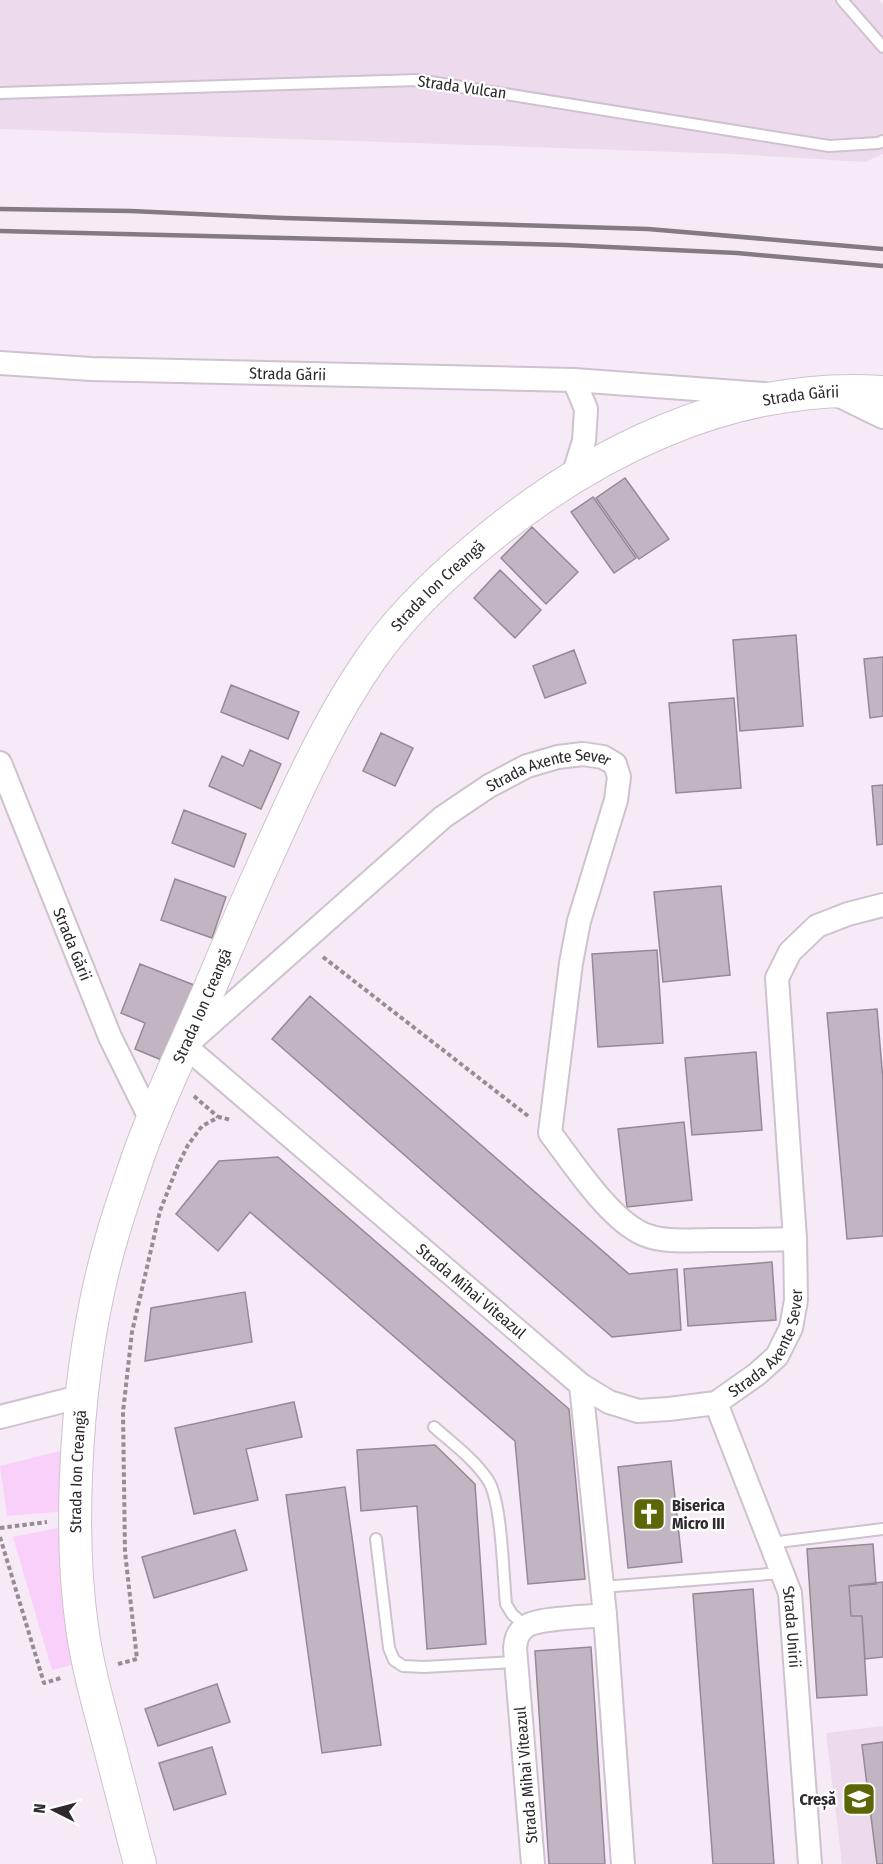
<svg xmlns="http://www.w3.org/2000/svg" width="883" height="1864" viewBox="0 0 883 1864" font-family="'Fira Sans Condensed',sans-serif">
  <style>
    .built { fill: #eddbed }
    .green { fill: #f9d0f9 }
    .building { fill: #c0b5c0; stroke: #948994; stroke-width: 1.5 }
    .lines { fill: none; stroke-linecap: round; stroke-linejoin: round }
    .lane-casing { stroke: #cec2ce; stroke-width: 14 }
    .street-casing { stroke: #cec2ce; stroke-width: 26 }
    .secondary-casing { stroke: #cec2ce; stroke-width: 34 }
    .path { stroke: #958d95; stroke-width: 4; stroke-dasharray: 4.5 3; stroke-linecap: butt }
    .lane { stroke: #fff; stroke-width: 10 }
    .street { stroke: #fff; stroke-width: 22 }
    .secondary { stroke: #fff; stroke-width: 32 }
    .rail { stroke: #837b83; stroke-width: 4.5 }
    .labels { text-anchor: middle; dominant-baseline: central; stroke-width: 4.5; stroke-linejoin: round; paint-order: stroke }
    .street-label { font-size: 16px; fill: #2d292d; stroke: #fff }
    .poi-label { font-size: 16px; font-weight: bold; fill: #2d292d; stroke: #fff; text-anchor: start }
  </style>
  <rect width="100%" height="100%" fill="#f6eaf6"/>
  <path class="built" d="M0 0H879L883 5V154L865 162 734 154 0 129Z
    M883 1726V1864H842L826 1733Z"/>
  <path class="green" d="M68 1449V1511L7 1516 0 1466Z
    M68 1526 75 1664 52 1670 13 1537Z"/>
  <path class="building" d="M625 478 669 539 639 559 596 498Z
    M593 497 636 558 614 573 571 512Z
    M532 527 578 572 546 604 501 558Z
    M500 570 541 610 515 638 474 598Z
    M796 635 803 726 740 731 733 640Z
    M574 650 586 683 545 698 533 666Z
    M883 657V716L870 718 864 659Z
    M231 685 299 712 288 739 221 712Z
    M734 698 741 788 676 793 669 703Z
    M381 733 413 748 395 786 363 771Z
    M250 750 281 764 261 809 209 786 222 756 243 766Z
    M883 785V844L877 845 872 786Z
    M184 810 246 834 234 867 172 843Z
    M175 879 226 897 212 938 161 920Z
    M721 886 730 975 663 982 654 892Z
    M657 950 663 1043 598 1047 592 954Z
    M140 964 194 985 164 1061 135 1049 145 1023 121 1013Z
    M310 996 629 1274 677 1269 681 1330 612 1337 272 1039Z
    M877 1009 883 1080V1236L847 1239 827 1013Z
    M756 1052 762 1130 692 1135 685 1058Z
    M684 1122 692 1200 627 1207 618 1129Z
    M278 1157 569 1409 585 1579 528 1584 515 1441 250 1212 218 1251 176 1214 219 1161Z
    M772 1262 776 1320 688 1326 684 1269Z
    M245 1292 252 1342 145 1361 151 1308Z
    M294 1402 302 1437 246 1449 258 1500 194 1514 175 1428Z
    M435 1445 475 1484 486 1644 427 1649 417 1506 361 1511 357 1450Z
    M671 1461 682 1562 628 1568 618 1467Z
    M345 1487 381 1745 322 1753 286 1495Z
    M235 1530 247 1570 154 1598 142 1557Z
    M873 1544 876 1584 849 1586 851 1616H862L867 1695 817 1698 807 1549Z
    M883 1582V1657L865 1659 862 1616H851L849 1586Z
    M753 1589 774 1864H713L693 1594Z
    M591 1647 605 1864H549L535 1651Z
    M217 1684 230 1722 158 1746 145 1709Z
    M883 1742V1864H877L862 1745Z
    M212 1747 226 1794 174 1810 159 1763Z"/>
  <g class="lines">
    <g class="lane-casing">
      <path id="lane" d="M842 0 883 47
        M0 93 418 80 829 146 878 143 883 141
        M434 1427C452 1443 474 1459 488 1480 502 1501 503 1576 506 1604L512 1614 525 1626
        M376 1539 389 1648 394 1660 403 1666 424 1667 516 1662
        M770 1543 883 1529
        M602 1587 782 1573"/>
    </g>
    <g class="street-casing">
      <g id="street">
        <path id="s1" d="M0 363 91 369 574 380 764 394"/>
        <path d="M836 394 883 417"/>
        <path d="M572 479 584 441 586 409 574 380"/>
        <path id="s2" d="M0 763 110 1037 152 1122"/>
        <path id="s3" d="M581 1385 609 1402 638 1411 669 1409 716 1403 757 1374 777 1356 791 1328 796 1300 795 1239 777 978 790 952 817 926 848 914 883 905"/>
        <path id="s4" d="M716 1403 790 1593 810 1864"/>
        <path d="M0 1417 83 1396"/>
        <path d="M533 1864 515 1648C516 1640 517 1633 525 1627 536 1618 588 1617 605 1615"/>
        <path id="s5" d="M623 1864 605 1615 581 1385 185 1046 443 817 489 786 527 766 558 757 583 754 603 757 615 764 619 777 616 800 579 921 571 963 550 1133C573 1163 609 1219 643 1234 663 1243 689 1240 711 1240 739 1240 767 1240 795 1239"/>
      </g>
    </g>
    <g class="secondary-casing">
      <g id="secondary">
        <path id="s6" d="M140 1864C129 1822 118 1779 107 1737 97 1700 87 1664 82 1627 75 1577 74 1526 76 1476 79 1399 89 1318 110 1244 118 1214 129 1184 139 1154 159 1098 186 1044 209 990 232 935 256 880 281 826 307 769 334 712 370 660 398 619 435 583 473 551 586 454 731 381 883 392"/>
      </g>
    </g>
    <path class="path" d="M323 957 528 1116
      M194 1096 218 1117
      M0 1528 47 1522
      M0 1537 44 1683 61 1678
      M118 1664 137 1659 125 1552 123 1412 132 1332 160 1211 178 1165 188 1145 202 1126 219 1117 231 1120"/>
    <use href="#lane" class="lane"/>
    <use href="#street" class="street"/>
    <use href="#secondary" class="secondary"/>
    <path class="rail" d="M0 209 131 211 284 218 648 229 883 249
      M0 231 566 245 737 253 883 266"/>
  </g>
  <defs>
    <g id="church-square" transform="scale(1.725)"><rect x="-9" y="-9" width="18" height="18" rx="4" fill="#5c6606" stroke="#fff"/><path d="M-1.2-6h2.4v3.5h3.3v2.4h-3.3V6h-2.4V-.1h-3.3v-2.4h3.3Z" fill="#fff"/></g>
    <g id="school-square" transform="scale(1.725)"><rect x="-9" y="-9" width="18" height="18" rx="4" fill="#5c6606" stroke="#fff"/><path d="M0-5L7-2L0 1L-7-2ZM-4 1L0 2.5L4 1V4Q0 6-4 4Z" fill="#fff"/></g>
  </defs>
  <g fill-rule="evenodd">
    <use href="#church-square" x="649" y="1514"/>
    <use href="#school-square" x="859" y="1799"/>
  </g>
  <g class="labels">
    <g class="street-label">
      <text transform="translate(462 87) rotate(8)">Strada Vulcan</text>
      <text stroke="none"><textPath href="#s1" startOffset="288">Strada Gării</textPath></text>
      <text stroke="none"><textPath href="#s6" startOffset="1790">Strada Gării</textPath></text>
      <text stroke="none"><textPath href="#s6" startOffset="1372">Strada Ion Creangă</textPath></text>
      <text stroke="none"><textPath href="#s5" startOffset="1466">Strada Axente Sever</textPath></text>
      <text stroke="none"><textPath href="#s2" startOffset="195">Strada Gării</textPath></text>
      <text stroke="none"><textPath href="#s6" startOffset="886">Strada Ion Creangă</textPath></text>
      <text transform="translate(471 1291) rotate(40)">Strada Mihai Viteazul</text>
      <text stroke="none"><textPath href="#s3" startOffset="224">Strada Axente Sever</textPath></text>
      <text stroke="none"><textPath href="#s6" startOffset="400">Strada Ion Creangă</textPath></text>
      <text stroke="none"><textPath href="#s4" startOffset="238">Strada Unirii</textPath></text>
      <text transform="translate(526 1775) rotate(-95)">Strada Mihai Viteazul</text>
    </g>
    <g class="poi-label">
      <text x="672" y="1505">Biserica<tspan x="672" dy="18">Micro III</tspan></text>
      <text x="836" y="1799" text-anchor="end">Creșă</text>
    </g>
  </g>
  <g transform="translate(54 1810) rotate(276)" stroke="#ffffff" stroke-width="4.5" paint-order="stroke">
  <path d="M0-4.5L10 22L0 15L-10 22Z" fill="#2d292d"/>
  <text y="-9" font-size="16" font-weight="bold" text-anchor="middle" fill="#2d292d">N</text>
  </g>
</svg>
